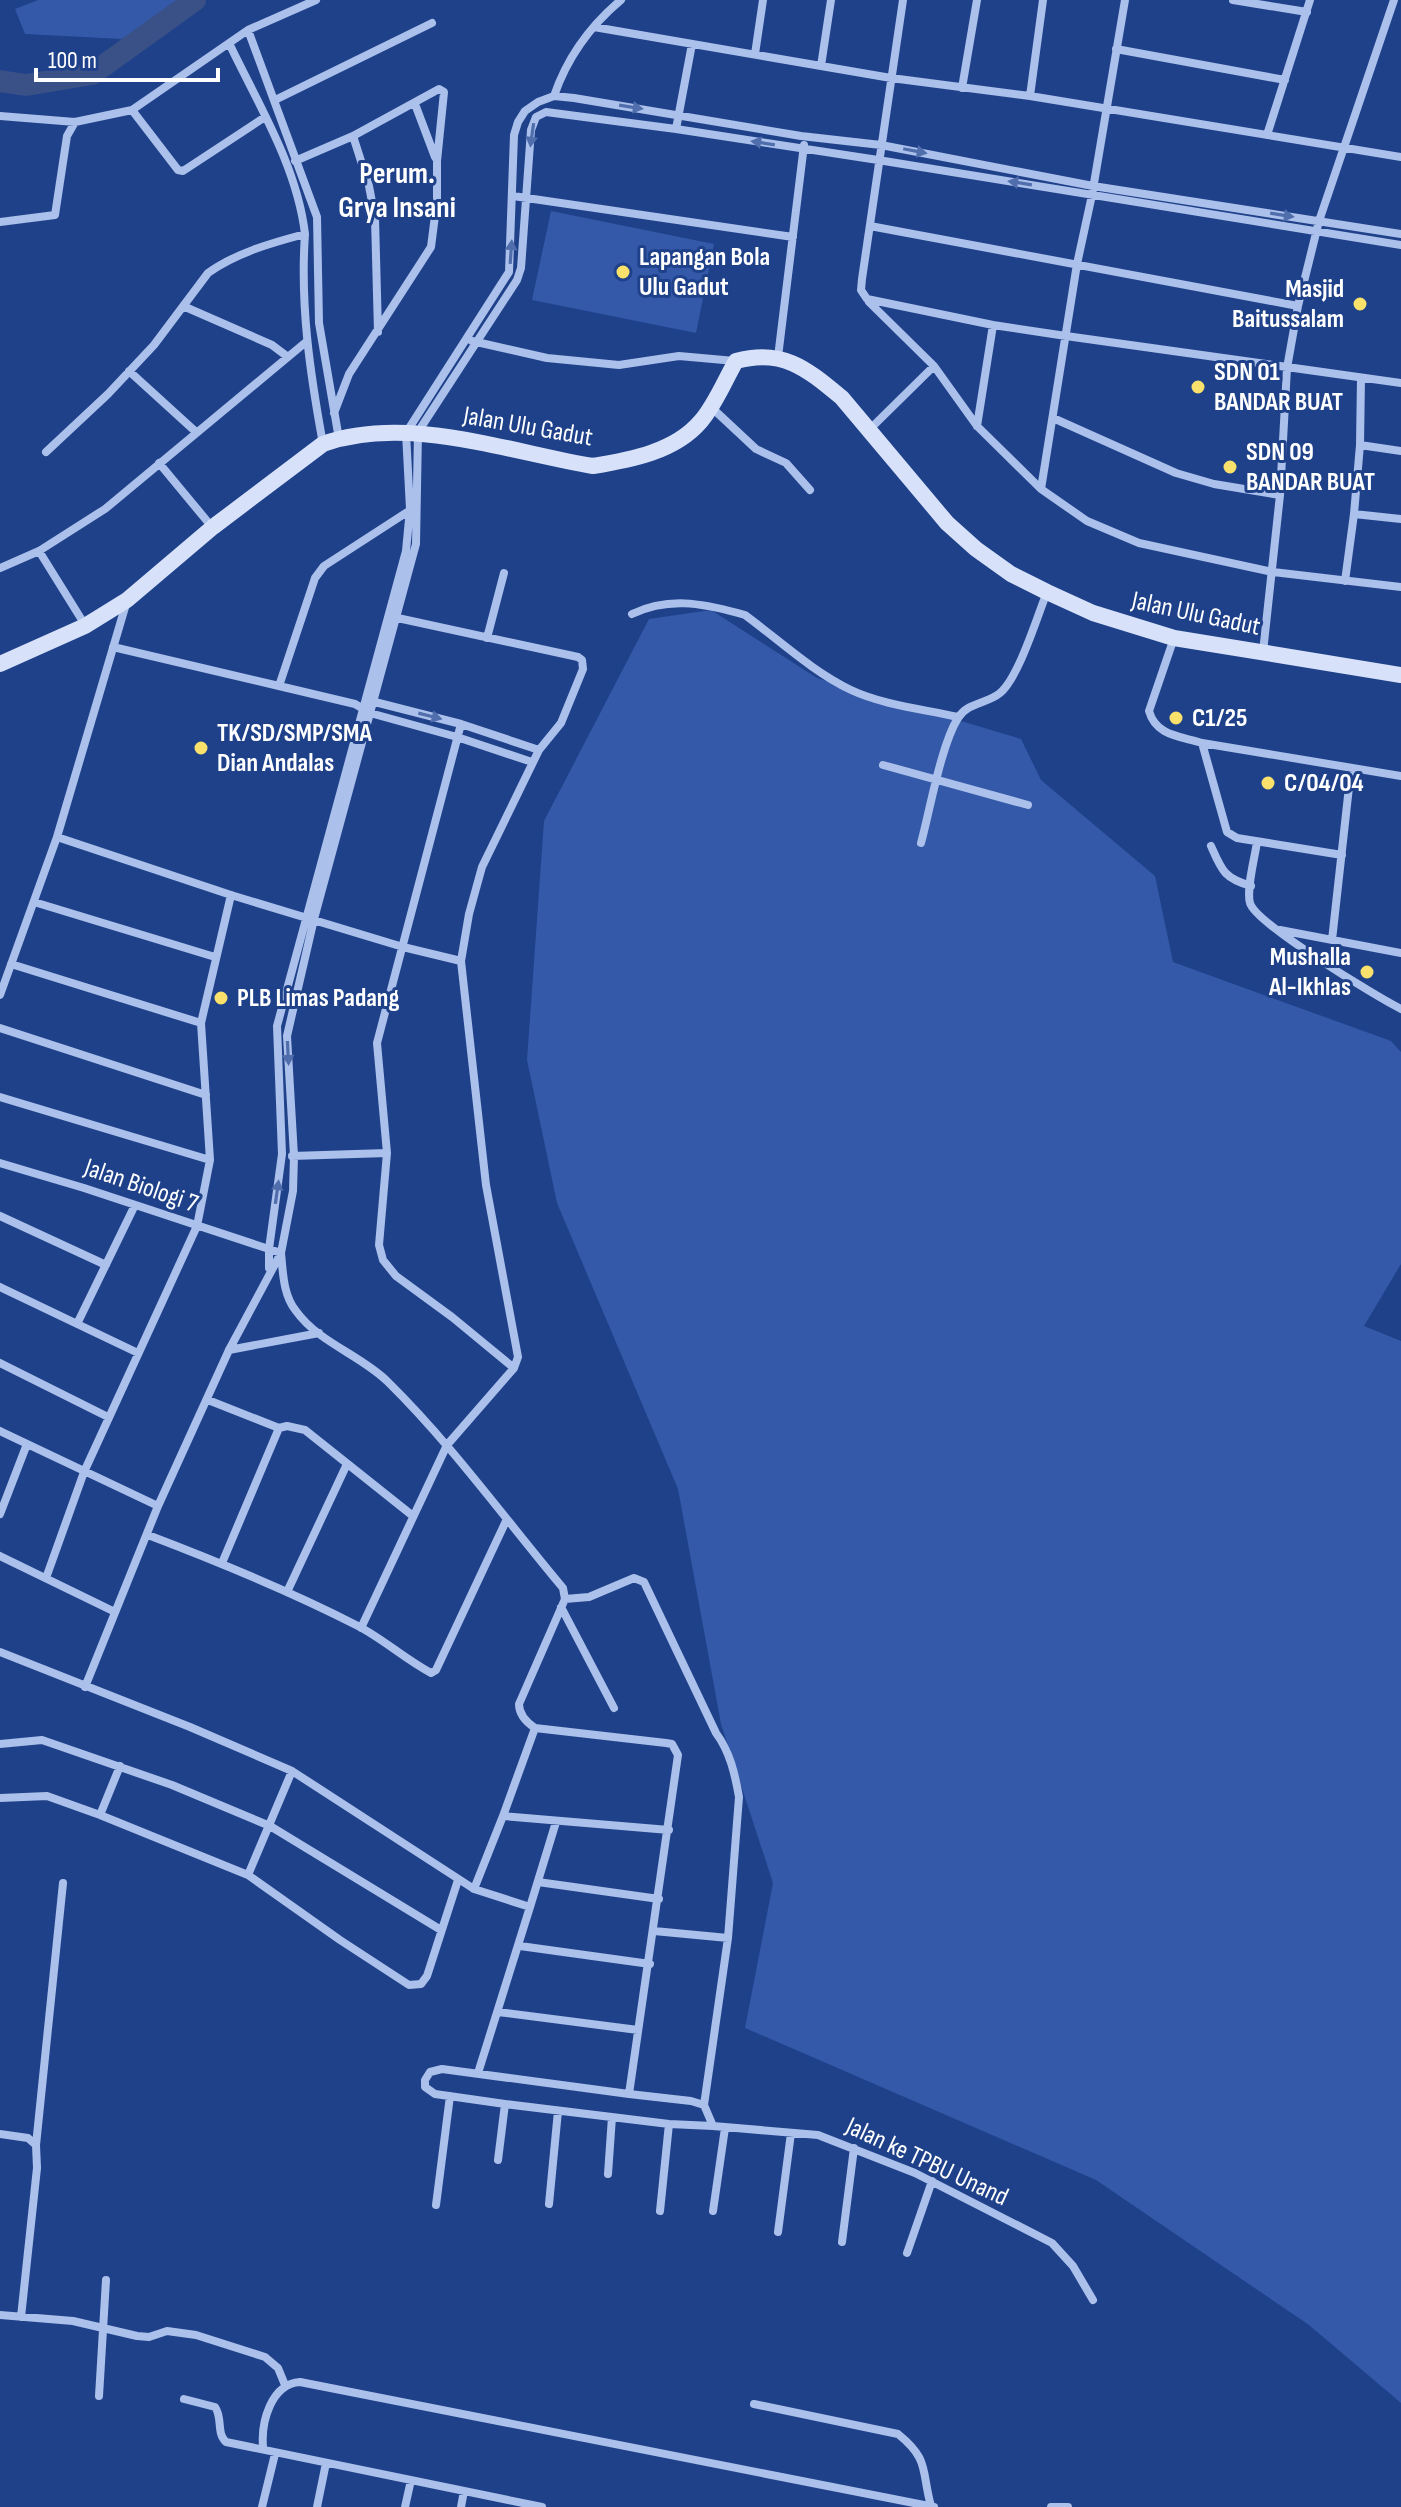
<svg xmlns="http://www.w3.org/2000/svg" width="1401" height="2507" viewBox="0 0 1401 2507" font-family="'Sofia Sans Condensed',sans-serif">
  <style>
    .green { fill: #3359a8 }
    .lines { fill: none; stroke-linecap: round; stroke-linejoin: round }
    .river { stroke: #395187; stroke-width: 22 }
    .street { stroke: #abc0eb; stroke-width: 8 }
    .secondary { stroke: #d7e1f9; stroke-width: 16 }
    .oneway { fill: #506dac }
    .poi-dot { fill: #fae16b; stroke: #1f418a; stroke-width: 3 }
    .labels { text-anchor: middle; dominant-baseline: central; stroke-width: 6; stroke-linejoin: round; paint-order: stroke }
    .poi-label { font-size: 26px; font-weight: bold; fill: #fff; stroke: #1f418a; text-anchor: start }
    .street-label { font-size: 26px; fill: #fff; stroke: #1f418a }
    .quarter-label { font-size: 30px; font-weight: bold; fill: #fff; stroke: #1f418a }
  </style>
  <rect width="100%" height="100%" fill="#1f418a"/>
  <path class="green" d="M38 0H193L122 39 25 34 15 9Z
    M551 211 714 244 696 333 532 300Z
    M711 610 817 678 1021 739 1041 780 1155 876 1173 962 1391 1041 1401 1052V1264L1364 1326 1401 1341V2403L1309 2325 1096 2180 745 2028 773 1883 721 1724 678 1489 557 1203 527 1060 544 821 649 619Z"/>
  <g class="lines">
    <path class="river" d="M0 81 26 85 92 74 195 0"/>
    <path class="street" d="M903 0 862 279 861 290 867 299 993 325 1066 336 1401 383
      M1125 0 1092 195 1077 264 1041 489 1087 521 1139 543 1273 572 1401 587
      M1233 0 1307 12
      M594 27 891 78 1030 96 1401 157
      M248 30 317 217 319 323 339 439
      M1116 49 1285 80
      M755 54 763 0
      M821 66 831 0
      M962 88 977 0
      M554 96C567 58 590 26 621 0
      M1030 96 1043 0
      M275 100 432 23
      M415 104 435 157
      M132 110 178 170 183 171 265 117
      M0 116 75 122 132 110 248 30 316 0
      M676 129 692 44
      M1267 135 1310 0
      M353 136 369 186 375 218 378 332
      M295 161 353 136 439 89 444 92 437 161V200L431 247 349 374 334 413
      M513 196 793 237
      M0 222 55 215 67 136 75 122
      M870 226 1298 306
      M305 234C300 305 310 373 323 444
      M869 302 934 366 977 426 1041 489
      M183 306 272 345 288 357
      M472 341 547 358 619 365 679 356 735 361
      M778 357 804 145
      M129 371 196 432
      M711 407 756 449 786 463 810 490
      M1053 418 1176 473 1214 484 1280 495
      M977 426 993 325
      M869 430 934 366
      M1360 445 1401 451
      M46 452 108 394 154 345 208 273C236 253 271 243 305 234 297 166 258 104 229 43
      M159 463 212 527
      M412 509 324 566 315 578 279 686 355 704 370 713 457 737 532 762
      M1354 514 1360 445 1361 378
      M39 551 85 625
      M0 568 39 551 105 509 306 342
      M1345 581 1354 514 1401 519
      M632 614C668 597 701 603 738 613L745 615C779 640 813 672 851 690 883 705 923 709 958 717
      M487 638 504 573
      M1174 638 1149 711C1156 736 1180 736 1202 743L1227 832 1237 838 1342 855
      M113 647 279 686
      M1263 652 1280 495 1287 368 1298 306 1319 221 1394 0
      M371 701 461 724 539 750
      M461 724 377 1043 387 1153 379 1245 383 1260 396 1276 452 1317 514 1368
      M1202 743 1401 776
      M883 765 1028 805
      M57 837 231 895 403 947 461 961
      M1257 842C1255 857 1246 889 1250 903 1255 923 1377 997 1401 1009
      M921 843C930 810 941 745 958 718 968 702 987 704 1000 693 1019 677 1037 617 1047 592
      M1211 846C1222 871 1224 878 1251 886
      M34 902 215 957
      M1280 930 1401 953
      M1332 940 1351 769
      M11 964 201 1023
      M0 995 57 837 126 604
      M0 1028 206 1095
      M0 1097 210 1160
      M292 1156 387 1153
      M0 1163 84 1188 281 1253C283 1272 283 1295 296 1311 319 1343 361 1355 388 1382 452 1445 505 1519 563 1588L565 1599 519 1704C519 1715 526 1722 535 1728L666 1743 672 1744 678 1755 629 2094 442 2069 430 2072 425 2080V2087L435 2094 505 2104
      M0 1216 106 1265
      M269 1268V1249L282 1154 277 1026 406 551 410 509 406 433 509 272 514 135 518 122 525 111 538 102 554 96 574 98 801 136 881 145 1093 186 1401 234
      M0 1287 138 1353
      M77 1324 135 1205
      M229 1350 319 1333
      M0 1363 108 1417
      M208 1400 279 1428
      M0 1431 158 1506
      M0 1514 27 1444
      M148 1535C219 1562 290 1591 358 1626 383 1639 405 1659 431 1673L436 1670 506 1521
      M0 1556 115 1612
      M222 1563 279 1428 287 1426 305 1430 413 1516
      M46 1578 84 1472 197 1226 210 1160 201 1023 231 895
      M287 1592 347 1464
      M565 1599 589 1597 634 1578 644 1582 716 1733C730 1752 735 1774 739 1797L728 1938 704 2105
      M561 1607 614 1708
      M361 1628 447 1445 514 1368 518 1357 486 1185 461 961 469 914 482 867 539 750 561 723 583 669 582 660 578 657 393 617
      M0 1652 190 1727 292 1771 474 1889
      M85 1687 158 1506 229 1350 281 1253 293 1191 294 1156 287 1036 314 919 416 544 418 432 517 280 521 268 531 130 536 117 546 112 676 129 878 160 1401 245
      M0 1744 42 1740 172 1785 270 1826 441 1930
      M0 1798 47 1796 100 1815 248 1875 340 1940 409 1985 421 1984 427 1976 458 1880
      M100 1815 120 1766
      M503 1816 535 1728
      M248 1875 292 1771
      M538 1882 659 1899
      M530 1907 556 1822
      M654 1931 728 1938
      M520 1946 650 1964
      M498 2012 638 2030
      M478 2073 530 1907 474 1889 503 1816 669 1830
      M629 2094 691 2101 704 2105 713 2126 818 2135 915 2173 1052 2243 1073 2266 1093 2300
      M0 2134 28 2138 36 2145 37 2168 21 2317
      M36 2145 63 1883
      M498 2160 505 2104 669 2124 713 2126
      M608 2174 612 2117
      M549 2204 558 2111
      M436 2205 450 2096
      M660 2211 669 2124
      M713 2211 725 2128
      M778 2232 791 2133
      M842 2242 854 2148
      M907 2253 932 2181
      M0 2315 73 2321 137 2336 149 2337 167 2331 196 2335 265 2357 278 2368 285 2385
      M99 2396 106 2280
      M184 2399 215 2407C223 2418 216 2433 226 2442L542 2507
      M754 2404 898 2434C930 2460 921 2470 931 2506
      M263 2447C261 2422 271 2384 300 2382L934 2507
      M262 2507 275 2454
      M317 2507 326 2463
      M405 2507 411 2480
      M461 2507 464 2491
      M1051 2507H1068"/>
    <path class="secondary" d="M0 664 85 626 127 600 213 527 323 444C406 414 509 452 593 466 630 460 675 452 701 421 715 405 725 380 736 361 783 348 807 369 842 398L947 523 976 549 1011 574 1047 592 1093 613 1174 638 1401 675"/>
  </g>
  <defs><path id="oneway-solid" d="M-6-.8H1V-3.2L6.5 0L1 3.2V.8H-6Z" transform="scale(2)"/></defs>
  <g class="oneway">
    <use href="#oneway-solid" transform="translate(631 107) rotate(9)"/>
    <use href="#oneway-solid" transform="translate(532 135) rotate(98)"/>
    <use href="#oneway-solid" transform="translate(763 143) rotate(-171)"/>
    <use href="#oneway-solid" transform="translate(915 151) rotate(11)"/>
    <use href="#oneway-solid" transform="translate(1020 183) rotate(-171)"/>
    <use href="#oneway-solid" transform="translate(1282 215) rotate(9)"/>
    <use href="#oneway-solid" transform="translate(511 252) rotate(-86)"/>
    <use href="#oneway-solid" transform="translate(430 716) rotate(14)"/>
    <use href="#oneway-solid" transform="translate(288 1053) rotate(87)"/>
    <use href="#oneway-solid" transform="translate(277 1192) rotate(-82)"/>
  </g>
  <g class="poi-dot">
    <circle cx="623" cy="272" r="8"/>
    <circle cx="1360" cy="304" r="8"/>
    <circle cx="1198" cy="387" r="8"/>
    <circle cx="1230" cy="467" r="8"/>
    <circle cx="1176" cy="718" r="8"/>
    <circle cx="201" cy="748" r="8"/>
    <circle cx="1268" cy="783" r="8"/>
    <circle cx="1367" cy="972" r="8"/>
    <circle cx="221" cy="998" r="8"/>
  </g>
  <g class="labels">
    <g class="poi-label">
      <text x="639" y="257">Lapangan Bola<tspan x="639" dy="30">Ulu Gadut</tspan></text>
      <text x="1344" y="289" text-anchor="end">Masjid<tspan x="1344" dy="30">Baitussalam</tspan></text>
      <text x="1214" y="372">SDN 01<tspan x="1214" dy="30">BANDAR BUAT</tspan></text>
      <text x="1246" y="452">SDN 09<tspan x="1246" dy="30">BANDAR BUAT</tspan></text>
      <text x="1192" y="718">C1/25</text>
      <text x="217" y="733">TK/SD/SMP/SMA<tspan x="217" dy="30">Dian Andalas</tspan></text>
      <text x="1284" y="783">C/04/04</text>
      <text x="1351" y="957" text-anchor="end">Mushalla<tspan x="1351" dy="30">Al-Ikhlas</tspan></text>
      <text x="237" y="998">PLB Limas Padang</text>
    </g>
    <g class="street-label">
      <text transform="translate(528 427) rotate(10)">Jalan Ulu Gadut</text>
      <text transform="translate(1196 614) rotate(12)">Jalan Ulu Gadut</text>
      <text transform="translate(141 1186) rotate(19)">Jalan Biologi 7</text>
      <text transform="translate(927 2162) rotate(25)">Jalan ke TPBU Unand</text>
    </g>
    <g class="quarter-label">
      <text x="397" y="174">Perum.<tspan x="397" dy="34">Grya Insani</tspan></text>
    </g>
  </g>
  <path d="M36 68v12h182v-12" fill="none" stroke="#ffffff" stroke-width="4"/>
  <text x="48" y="68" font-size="24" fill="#ffffff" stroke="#1f418a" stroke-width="6" paint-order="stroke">100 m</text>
</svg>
